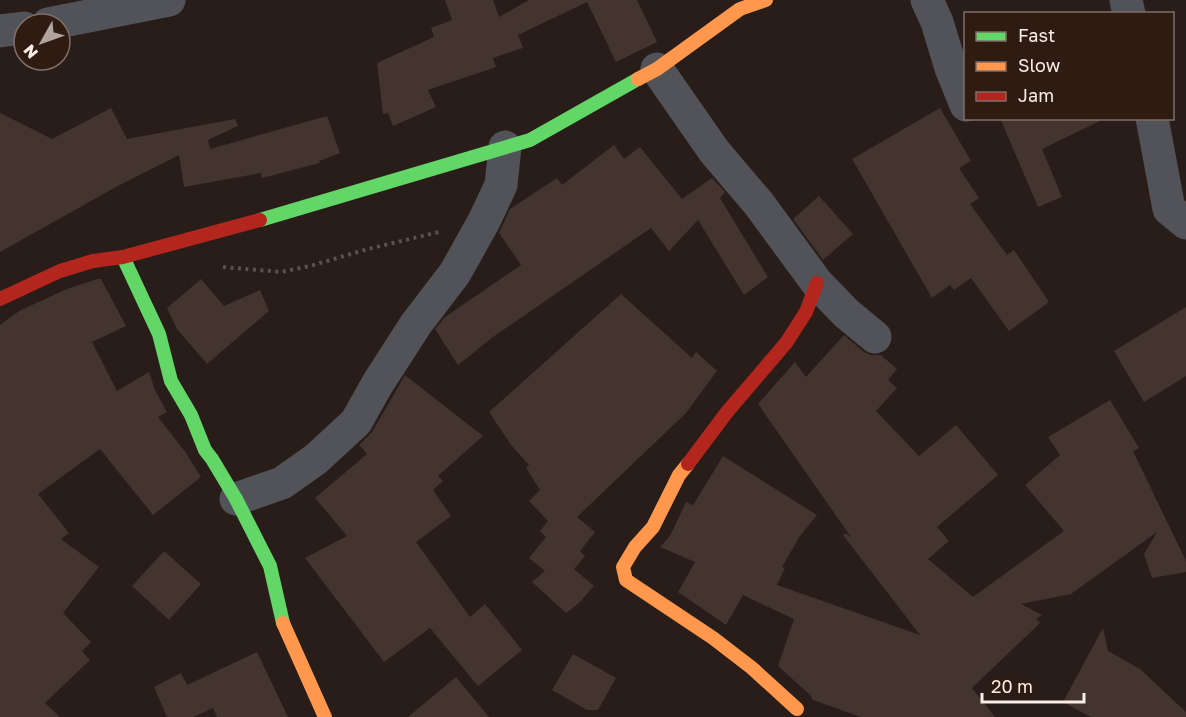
<svg xmlns="http://www.w3.org/2000/svg" width="1186" height="717" viewBox="0 0 1186 717" font-family="'Golos Text',sans-serif">
  <style>
    .building { fill: #433430 }
    .lines { fill: none; stroke-linecap: round; stroke-linejoin: round }
    .path { stroke: #565456; stroke-width: 4; stroke-dasharray: 3 4.5; stroke-linecap: butt }
    .street { stroke: #525358; stroke-width: 33 }
    .fast { stroke: #63d668; stroke-width: 14 }
    .slow { stroke: #ff974d; stroke-width: 14 }
    .jam { stroke: #b3261e; stroke-width: 14 }
  </style>
  <rect width="100%" height="100%" fill="#281d18"/>
  <path class="building" d="M445 0H493L499 17 529 0H637L657 42 616 62 587 2 518 35 523 48 493 58 496 67 428 90 436 107 393 126 388 113 383 114 377 63 434 37 431 28 452 20Z
    M111 108 127 139 235 119 238 126 208 140 210 149 327 116 340 153 319 161 320 163 262 178 261 173 184 187 179 155 116 187 0 252V113L52 139Z
    M940 108 971 161 959 168 979 198 970 204 1007 255 1014 250 1049 302 1009 331 971 278 954 290 950 285 932 298 852 159Z
    M1000 118H1106L1042 149 1062 197 1038 207Z
    M614 145 624 159 640 147 682 199 712 178 725 192 720 198 768 277 744 295 698 220 669 251 651 228 493 337 458 365 435 329 445 317 521 265 499 233 510 209 557 178 562 185Z
    M819 196 853 234 823 260 793 219Z
    M97 279H101L126 326 92 342 117 391 149 372 155 390 167 412 158 417 186 453 201 477 153 515 100 449 38 494 69 533 61 539 99 567 63 613 91 642 82 651 90 660 45 703 60 717H0V325L19 311 67 289Z
    M201 279 224 306 260 290 269 311 207 364 177 329 167 308Z
    M621 294 692 358 696 352 717 371 686 413 577 517 595 532 580 551 585 556 574 569 594 586 579 603 566 613 532 582 545 571 529 558 546 537 540 531 548 521 529 501 540 490 526 468 529 465 511 445 489 412Z
    M1186 307V376L1144 402 1114 351Z
    M844 335 864 352 871 355H881L897 369 888 380 897 388 876 411 919 456 956 425 998 475 937 527 949 541 928 559 973 597 1064 531 1025 485 1060 455 1048 437 1110 400 1139 448 1133 451 1186 561V572L1152 578 1144 554 1157 532 1071 594 1021 604 1042 615 1036 619 1040 623 972 688 995 717H861L813 700 810 695 778 666 794 619 743 595 726 625 678 592 695 562 660 547 670 536 686 502 693 505 723 456 817 515 800 536 782 567 785 568 777 585 920 635 843 535 845 533 851 537 758 404 794 363 795 362 806 377Z
    M405 375 483 436 438 476 443 481 433 490 451 516 416 542 470 617 485 604 522 650 478 686 430 628 384 662 305 558 347 536 315 498 367 454 359 445 372 432Z
    M164 551 201 584 169 620 132 586Z
    M1103 628 1108 651 1140 669 1186 712V717H1091L1063 702Z
    M257 652 288 717H217L213 708 193 717H167L154 687 181 673 187 685Z
    M573 654 616 678 598 710H587L552 690Z
    M456 677 489 717H408Z"/>
  <g class="lines">
    <path class="path" d="M223 267 281 272 310 266 368 249 439 232"/>
    <path class="street" d="M927 0 937 22 951 68 966 105
      M1126 0 1129 14
      M48 24 169 0
      M0 31 24 28
      M657 69 714 151 759 204 817 283 846 313 875 337
      M1152 118 1169 209 1186 223
      M236 499 282 483 316 459 356 422 378 383 416 324 455 273 484 221 501 185 505 147"/>
    <path class="fast" d="M260 220 530 140 638 79
      M123 257 159 334 171 381 191 415 205 450 212 459 236 499 270 566 283 623"/>
    <path class="slow" d="M638 79 657 69 740 9 766 0
      M688 464 679 475 653 527 635 547 623 567 626 580 713 638 752 668 797 709
      M283 623 325 717"/>
    <path class="jam" d="M0 299 60 271 93 261 123 257 260 220
      M688 464 727 412 786 343 806 312 817 283"/>
  </g>
  <rect x="964" y="12" width="210" height="108" fill="#2e1b12" stroke="#806f67" stroke-width="1.5"/>
  <rect x="976" y="32" width="30" height="9" fill="#63d668" stroke="#806f67" stroke-width="1.5"/>
  <text x="1018" y="42" font-size="18" fill="#faece6">Fast</text>
  <rect x="976" y="62" width="30" height="9" fill="#ff974d" stroke="#806f67" stroke-width="1.5"/>
  <text x="1018" y="72" font-size="18" fill="#faece6">Slow</text>
  <rect x="976" y="92" width="30" height="9" fill="#b3261e" stroke="#806f67" stroke-width="1.5"/>
  <text x="1018" y="102" font-size="18" fill="#faece6">Jam</text>
  <g transform="translate(42 42) rotate(230)"><circle r="28" fill="#2e1b12" stroke="#806f67" stroke-width="1.5"/>
  <path d="M0-4.5L10 22L0 15L-10 22Z" fill="#b0a49e"/>
  <text y="-9" font-size="16" font-weight="bold" text-anchor="middle" fill="#faece6">N</text>
  </g>
  <path d="M982 693v9h102v-9" fill="none" stroke="#faece6" stroke-width="3"/>
  <text x="991" y="693" font-size="18" fill="#faece6" stroke="#2e1b12" stroke-width="4.5" paint-order="stroke">20 m</text>
</svg>
